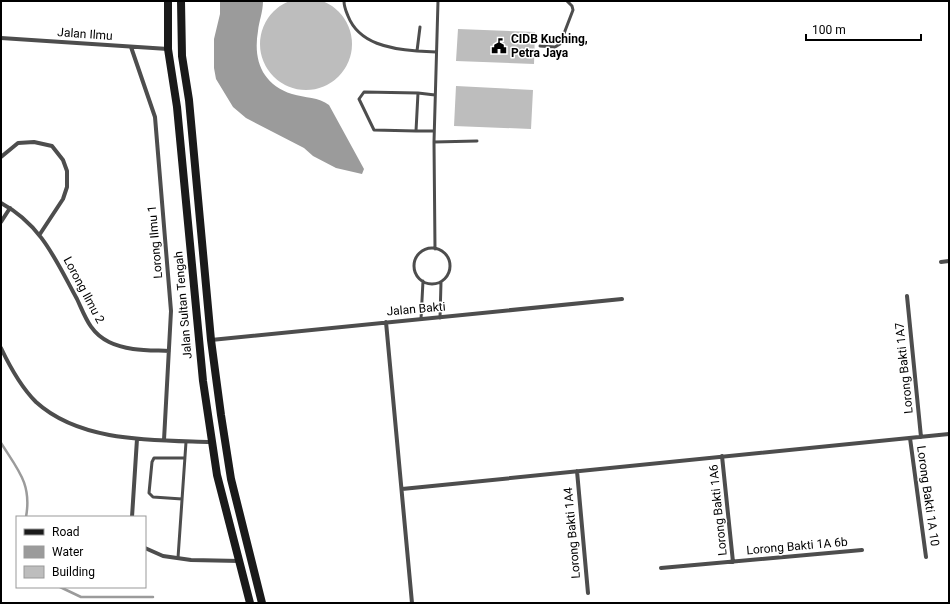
<svg xmlns="http://www.w3.org/2000/svg" width="950" height="604" viewBox="0 0 950 604" font-family="Roboto,sans-serif">
  <style>
    .water { fill: #9b9b9b }
    .lines { fill: none; stroke-linecap: round; stroke-linejoin: round }
    .stream { stroke: #9b9b9b; stroke-width: 2.5 }
    .building { fill: #bdbdbd }
    .service { stroke: #4d4d4d; stroke-width: 3 }
    .minor { stroke: #4d4d4d; stroke-width: 4 }
    .secondary { stroke: #1a1a1a; stroke-width: 8 }
    .labels { text-anchor: middle; dominant-baseline: central; stroke-width: 3; stroke-linejoin: round; paint-order: stroke }
    .street-label { font-size: 12px; fill: #000; stroke: #fff }
    .poi-label { font-size: 12px; font-weight: bold; fill: #000; stroke: #fff; text-anchor: start }
  </style>
  <rect width="100%" height="100%" fill="#fff"/>
  <path class="water" d="M220 1H263C263 12 259 21 258 31 253 60 262 84 292 94 305 98 319 97 329 105L364 169 362 174 336 168 313 156 304 148 246 118 233 107 216 79 214 68V39L220 14Z"/>
  <g class="lines">
    <path class="stream" d="M1 443C18 470 32 484 26 517
      M60 587 81 597H153"/>
  </g>
  <path class="building" d="M260 44a46 46 0 1 1 92 0a46 46 0 1 1-92 0Z
    M458 29 535 32 534 64 456 61Z
    M456 86 533 90 531 129 454 126Z"/>
  <g class="lines">
    <path class="service" d="M344 1C344 7 346 11 348 16 359 44 391 49 417 51
      M420 27 417 51 436 52
      M540 46 555 47 560 44 573 10 572 6 567 1
      M418 93 364 92 359 99 374 130 416 131 418 93 435 95
      M416 131H434
      M434 142 477 141
      M414 266a18 18 0 1 1 36 0a18 18 0 1 1-36 0Z
      M435 249 434 142 438 1
      M440 318 441 282
      M421 319 423 281
      M182 499 153 497 149 493 152 462 154 458H185
      M178 558 186 442"/>
    <path class="minor" d="M1 38 168 49
      M131 47 155 117 171 311 164 440
      M1 157 18 143 34 142 52 146 63 160 67 171V187L63 199 40 234
      M1 203C42 225 56 261 77 299 85 316 90 333 109 342 127 351 149 350 169 351
      M1 222 10 208
      M941 262 949 261
      M907 296 921 437
      M386 322 412 603
      M211 340 622 299
      M1 348C10 367 21 387 36 402 81 443 155 440 211 442
      M910 438 926 557
      M722 456 733 562
      M577 471 588 593
      M402 489 949 434
      M132 517 137 439
      M145 548 163 556 191 560 240 561
      M661 568 862 550"/>
    <path class="secondary" d="M168 1V49L177 107 203 381 217 475 250 603
      M181 1 182 56 189 100 211 340 221 415 231 479 262 603"/>
  </g>
  <defs>
    <g id="civic-bare" transform="scale(1.2)"><path d="M-.6-6.5H3V-4.5H.6V-3L4-1V1h2V6H-6V1h2V-1L-.6-3ZM-1.2 2.5V6h2.4V2.5Z" fill="#000" stroke="#fff" stroke-width="2.5" paint-order="stroke"/></g>
  </defs>
  <g fill-rule="evenodd">
    <use href="#civic-bare" x="499" y="46"/>
  </g>
  <g class="labels">
    <g class="street-label">
      <text transform="translate(85 34) rotate(4)">Jalan Ilmu</text>
      <text transform="translate(155 242) rotate(-95)">Lorong Ilmu 1</text>
      <text transform="translate(84 290) rotate(62)">Lorong Ilmu 2</text>
      <text transform="translate(183 305) rotate(-95)">Jalan Sultan Tengah</text>
      <text transform="translate(416 309) rotate(-5)">Jalan Bakti</text>
      <text transform="translate(904 368) rotate(-96)">Lorong Bakti 1A7</text>
      <text transform="translate(928 496) rotate(82)">Lorong Bakti 1A 10</text>
      <text transform="translate(718 510) rotate(-96)">Lorong Bakti 1A6</text>
      <text transform="translate(572 533) rotate(-95)">Lorong Bakti 1A4</text>
      <text transform="translate(797 546) rotate(-5)">Lorong Bakti 1A 6b</text>
    </g>
    <g class="poi-label">
      <text x="511" y="39">CIDB Kuching,<tspan x="511" dy="14">Petra Jaya</tspan></text>
    </g>
  </g>
  <rect width="950" height="604" fill="none" stroke="#000000" stroke-width="4"/>
  <rect x="16" y="516" width="130" height="72" fill="#ffffff" stroke="#999999"/>
  <rect x="24" y="529" width="20" height="6" fill="#1a1a1a" stroke="#999999"/>
  <text x="52" y="536" font-size="12" fill="#000000">Road</text>
  <rect x="24" y="546" width="20" height="12" fill="#9b9b9b" stroke="#999999"/>
  <text x="52" y="556" font-size="12" fill="#000000">Water</text>
  <rect x="24" y="566" width="20" height="12" fill="#bdbdbd" stroke="#999999"/>
  <text x="52" y="576" font-size="12" fill="#000000">Building</text>
  <path d="M806 34v6h115v-6" fill="none" stroke="#000000" stroke-width="2"/>
  <text x="812" y="34" font-size="12" fill="#000000" stroke="#ffffff" stroke-width="3" paint-order="stroke">100 m</text>
</svg>
